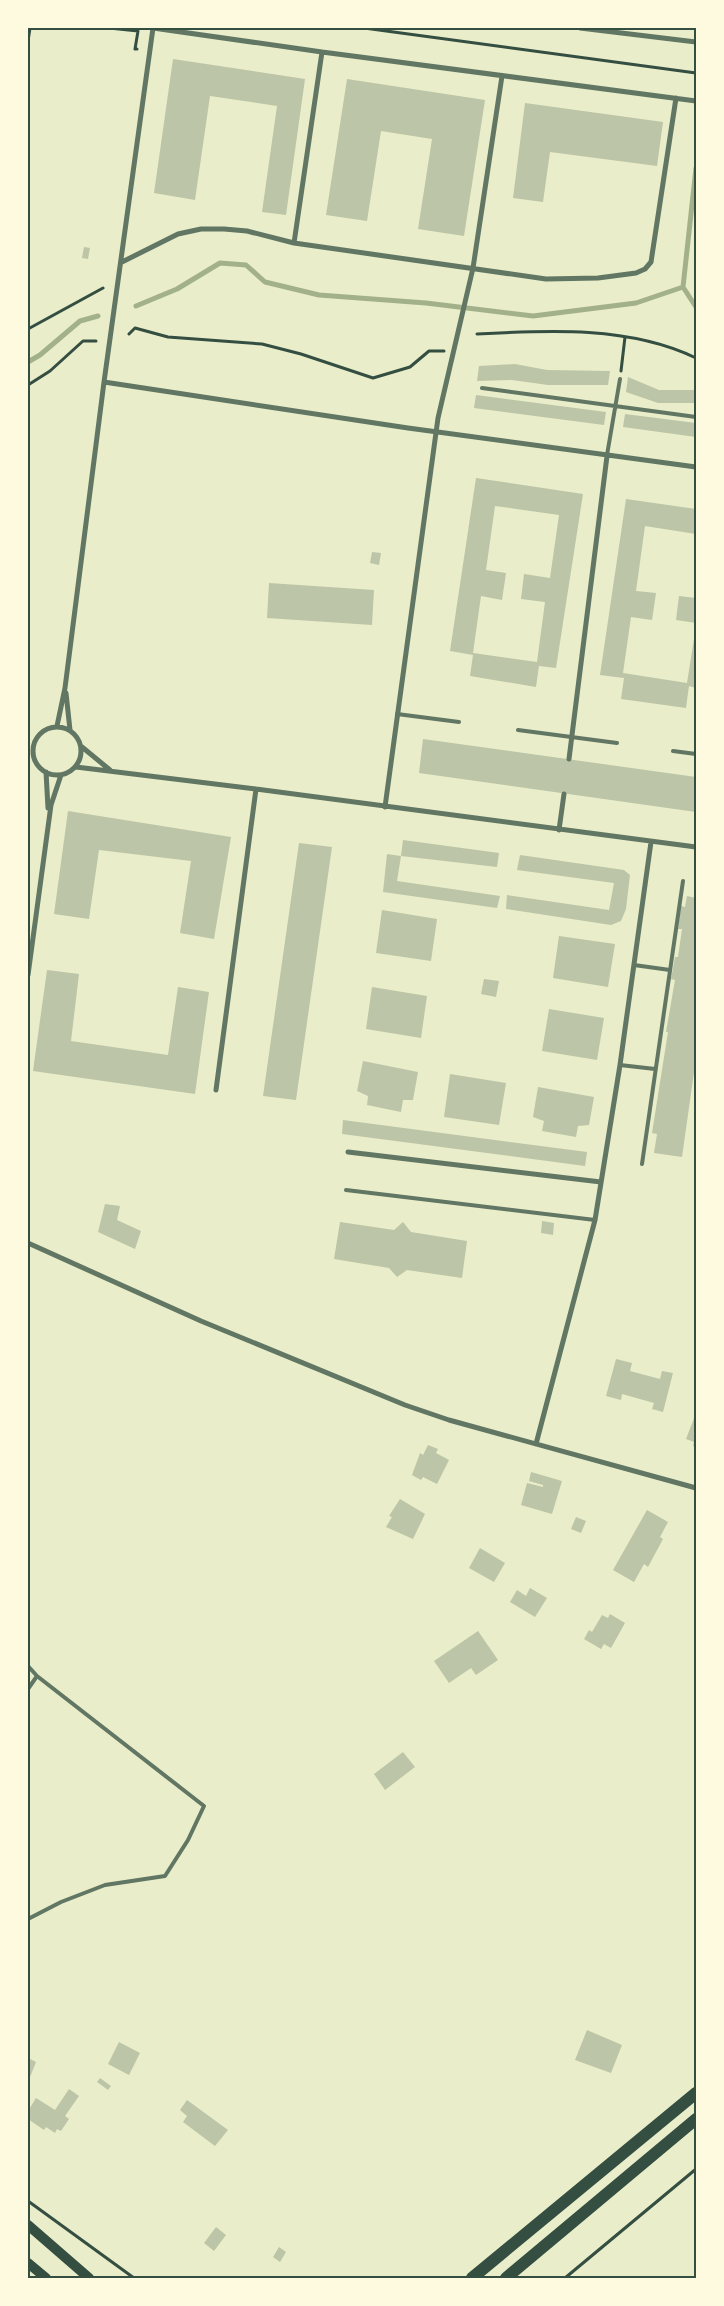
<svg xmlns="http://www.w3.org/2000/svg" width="724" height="2306" viewBox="0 0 724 2306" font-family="'Archivo Narrow',sans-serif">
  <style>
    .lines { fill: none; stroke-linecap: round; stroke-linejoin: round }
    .stream { stroke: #a3b18a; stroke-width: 5 }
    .building { fill: #bcc5a7; fill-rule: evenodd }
    .path { stroke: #344e41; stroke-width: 3 }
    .service { stroke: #617663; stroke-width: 4 }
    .minor { stroke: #617663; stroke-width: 5 }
    .secondary { stroke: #344e41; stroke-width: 10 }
    .trunk { stroke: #344e41; stroke-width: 12 }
    .neatline { fill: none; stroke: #344e41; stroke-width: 2 }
  </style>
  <rect width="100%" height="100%" fill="#e9edc9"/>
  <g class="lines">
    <path class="stream" d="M696 168 683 287 696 307
      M136 306 177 289 220 263 246 265 265 282 319 295 426 303 533 316 636 303 683 287
      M28 362 40 355 80 321 98 316"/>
  </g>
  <path class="building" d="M173 59 305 79 286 215 262 212 277 106 210 96 195 200 154 193Z
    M347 79 485 100 464 236 418 229 432 139 381 131 367 221 326 215Z
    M525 103 663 122 657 166 550 152 543 202 513 198Z
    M84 247 90 248 88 259 82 258Z
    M515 364 547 370 610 371 608 385H548L512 380 477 381 479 366Z
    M628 377 659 390H696V403H658L626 392Z
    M476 395 606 412 604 425 474 408Z
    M625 414 696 423V437L623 427Z
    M476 478 583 494 556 668 539 666 536 687 470 676 473 655 450 651ZM495 506 559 515 550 578 524 574 521 599 545 602 537 662 473 653 481 596 502 600 506 573 486 570Z
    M626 499 696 509V534L645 526 636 591 656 593 652 620 631 617 623 673 687 683 696 626V688L689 686 686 708 621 699 624 678 600 675Z
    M372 552 381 553 379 565 370 563Z
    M269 583 374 590 372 625 267 618Z
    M679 596 696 598V623L676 620Z
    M423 739 696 777V812L419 773Z
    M68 811 231 837 214 939 180 933 191 861 99 850 89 919 54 914Z
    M403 840 499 853 497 867 401 856Z
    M299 843 332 847 296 1100 263 1096Z
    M387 854 401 856 397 881 500 896 497 908 383 892Z
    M520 855 624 870 630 875 626 909 621 921 611 925 506 909 507 895 609 910 614 883 517 870Z
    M687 896 696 898V1041L694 1058H696L682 1157 654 1153 657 1134 652 1133 668 1032H666L675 980 671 979 675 957H678L682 929H678L681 906 685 907Z
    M382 910 437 919 431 961 376 953Z
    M559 936 615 944 608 987 553 978Z
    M47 970 79 974 71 1041 168 1055 178 987 209 992 195 1094 33 1071Z
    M484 979 499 981 496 997 481 994Z
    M372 987 427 996 421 1038 366 1029Z
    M549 1009 604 1018 597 1060 542 1051Z
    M363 1061 418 1072 413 1100H403L401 1112 367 1105 368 1096 357 1091Z
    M450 1074 506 1083 499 1125 444 1117Z
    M538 1087 594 1097 589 1125 578 1126 576 1137 542 1131 544 1121 533 1117Z
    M343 1120 587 1152 585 1166 342 1134Z
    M105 1204 120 1206 117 1220 141 1231 135 1249 98 1232Z
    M542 1221 554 1223 553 1235 541 1233Z
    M340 1222 394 1230 403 1222 411 1232 467 1241 462 1278 407 1270 397 1277 389 1268 334 1259Z
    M616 1359 632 1363 630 1371 660 1379 662 1371 673 1373 663 1412 652 1409 654 1403 622 1394 621 1400 606 1396Z
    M696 1413V1448L693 1446 694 1442 686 1439Z
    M428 1445 438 1449 436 1453 449 1460 437 1484 423 1477 421 1480 412 1475 420 1453 423 1455Z
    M531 1472 562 1481 552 1514 521 1505 527 1483 543 1487V1485L529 1481Z
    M400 1499 425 1514 413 1539 386 1527 392 1517 389 1516Z
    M647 1510 668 1522 660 1537 663 1539 648 1567 644 1564 634 1582 613 1570Z
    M576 1517 586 1521 581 1533 571 1529Z
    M480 1548 505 1563 494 1582 469 1568Z
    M530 1588 547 1598 535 1617 510 1602 517 1590 526 1596Z
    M610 1614 625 1623 611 1648 604 1644 601 1649 584 1639 589 1630 592 1632 602 1615 608 1618Z
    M478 1631 498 1660 476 1675 471 1668 449 1683 434 1661Z
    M403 1752 415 1767 385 1790 374 1774Z
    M587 2030 622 2045 611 2073 575 2060Z
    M119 2042 140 2053 129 2075 108 2064Z
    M28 2058 36 2062 28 2082Z
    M100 2078 111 2086 108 2090 97 2082Z
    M69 2089 79 2096 65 2116 69 2119 61 2131 57 2129 55 2133 46 2127 44 2130 28 2119V2111L36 2098 55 2110Z
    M187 2100 228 2130 215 2146 183 2122 187 2116 180 2110Z
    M216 2227 226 2235 214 2251 204 2243Z
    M279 2247 286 2252 280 2262 273 2257Z"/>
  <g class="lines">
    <path class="path" d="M109 28 138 31 135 49H137
      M364 28 696 73
      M28 41 30 28
      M28 329 103 288
      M129 334 135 328 168 337 262 344 301 354 373 378 410 367 429 351H444
      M477 334C549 330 630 326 696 358
      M621 371 625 337
      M28 385 50 371 83 341H96
      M28 2201 134 2278
      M565 2278 696 2169"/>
    <path class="service" d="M482 388 696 417
      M607 455 620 379
      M397 714 459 722
      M518 730 617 743
      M673 751 696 754
      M634 965 670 970
      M620 1065 655 1069
      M642 1164 683 881
      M346 1190 595 1220
      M28 1666 37 1676
      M28 1689 37 1676 204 1806 188 1840 165 1876 105 1885 61 1902 28 1919"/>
    <path class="minor" d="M153 28 322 52 696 101
      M580 28 696 42
      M294 243 322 52
      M122 262 178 234 201 229H224L247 231 294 243 546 279 598 278 636 273 645 269 651 262 676 98
      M104 382 408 428 696 467
      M66 693 70 730
      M57 726 65 688 104 382 153 28
      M33 751a24 24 0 1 1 48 0a24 24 0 1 1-48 0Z
      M82 747 110 770
      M569 759 607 456
      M76 767 256 789 696 847
      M46 772 48 808
      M385 807 438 418 473 268 502 76
      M559 830 564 794
      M28 975 51 805 61 775
      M216 1090 256 789
      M348 1152 601 1182
      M28 1243 201 1321 405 1405 449 1420 696 1488
      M536 1444 595 1220 620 1065 651 842"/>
    <path class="secondary" d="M28 2225 89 2278
      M28 2263 46 2278"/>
    <path class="trunk" d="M472 2278 696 2093
      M506 2278 696 2119"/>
  </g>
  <rect width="724" height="2306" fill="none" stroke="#fefae0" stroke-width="58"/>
  <rect x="29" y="29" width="666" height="2248" class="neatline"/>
</svg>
